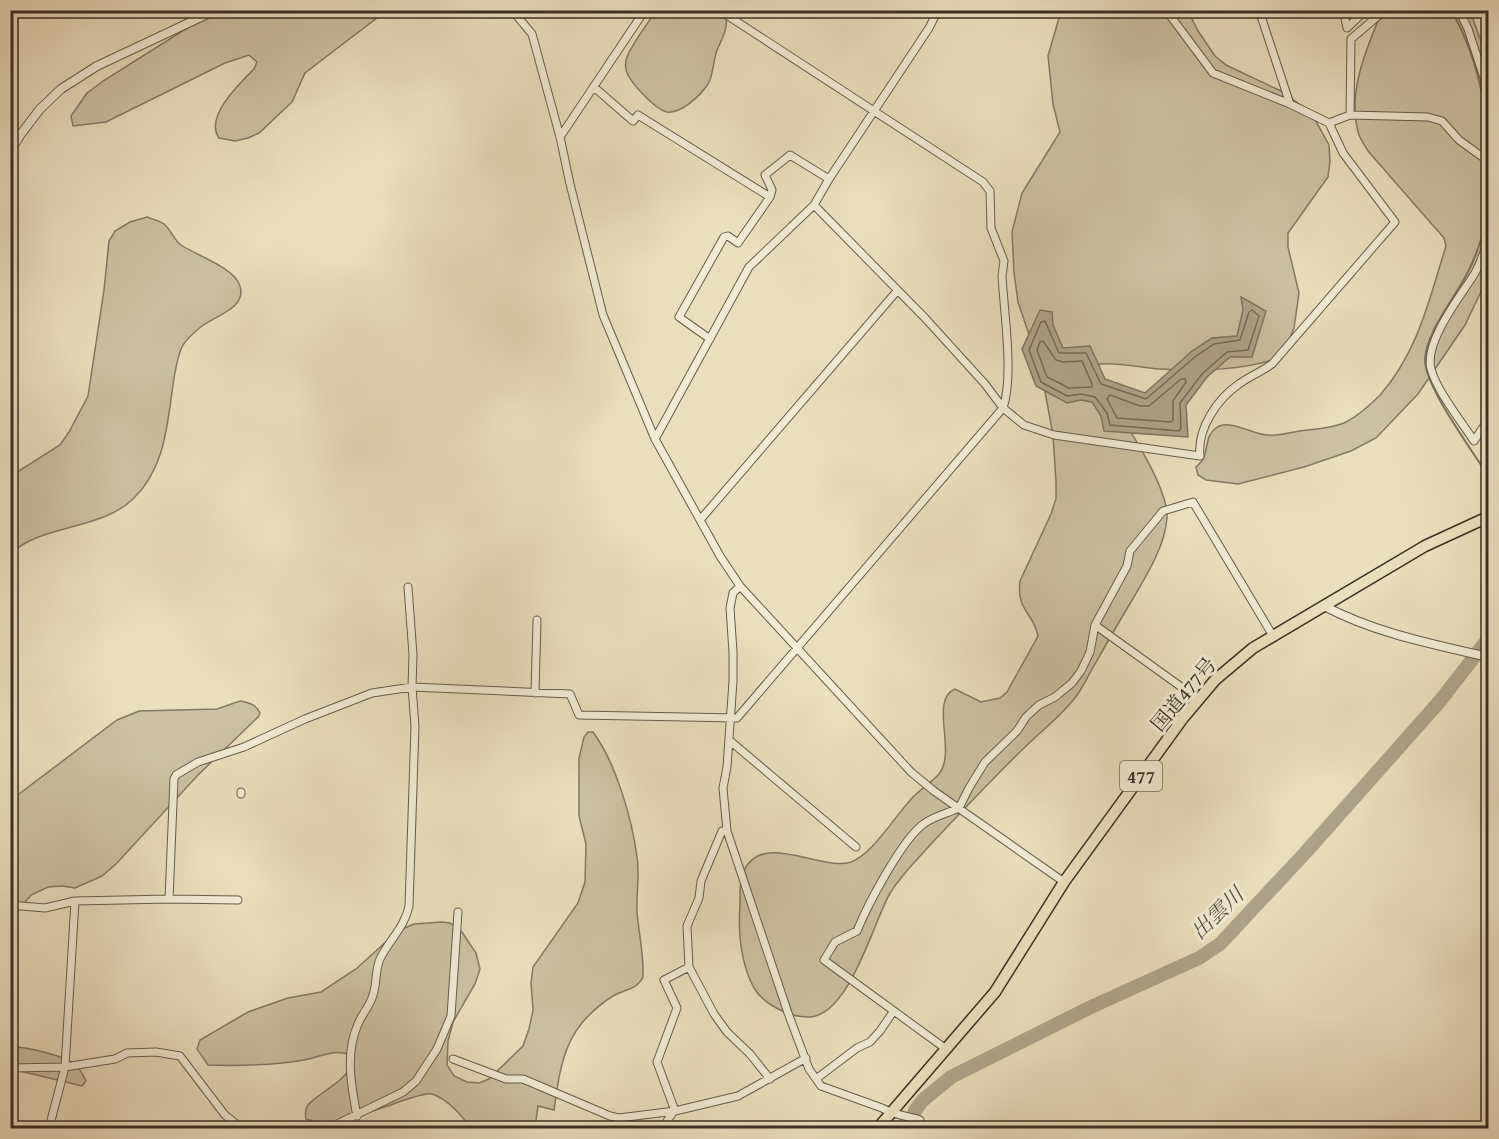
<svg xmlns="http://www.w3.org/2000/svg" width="1499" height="1139" viewBox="0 0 1499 1139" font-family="'Gentium Book Plus','Noto Serif JP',serif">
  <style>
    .green { fill: #cdc0a4; stroke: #847865; stroke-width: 1.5 }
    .water { fill: #afa28a; stroke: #817462; stroke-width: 1.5 }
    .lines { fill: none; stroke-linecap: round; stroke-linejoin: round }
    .shore { stroke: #756858; stroke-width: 1.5 }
    .stream { stroke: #817462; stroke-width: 2 }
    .river { stroke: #afa28a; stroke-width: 14 }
    .minor-casing { stroke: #675b4c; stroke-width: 9 }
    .tertiary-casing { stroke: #675b4c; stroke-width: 10 }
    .trunk-casing { stroke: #3b2f26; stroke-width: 13 }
    .minor { stroke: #f2ead5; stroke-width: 7 }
    .tertiary { stroke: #f2ead5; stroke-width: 8 }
    .trunk { stroke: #ebdebe; stroke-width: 10 }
    .labels { text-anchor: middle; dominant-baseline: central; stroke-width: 6; stroke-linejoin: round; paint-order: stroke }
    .shield { fill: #f2ead5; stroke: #72675a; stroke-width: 1.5 }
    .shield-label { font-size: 18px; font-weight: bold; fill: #3b2f26 }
    .street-label { font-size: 20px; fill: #3b2f26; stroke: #f2ead5 }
    .water-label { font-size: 21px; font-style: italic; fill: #584c3f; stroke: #f2ead5 }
  </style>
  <rect width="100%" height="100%" fill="#ebdebe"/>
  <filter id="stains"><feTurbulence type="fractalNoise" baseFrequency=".00333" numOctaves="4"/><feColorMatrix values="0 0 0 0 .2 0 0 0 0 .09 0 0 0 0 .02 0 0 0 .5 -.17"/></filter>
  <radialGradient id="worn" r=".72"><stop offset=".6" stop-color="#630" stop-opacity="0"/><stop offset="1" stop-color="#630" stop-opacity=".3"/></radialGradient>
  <path class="green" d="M214 11H386L305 73 292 102 259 133 248 138 235 141 219 138C204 117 240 83 254 69L257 62 249 55 225 63 106 122 73 126 71 116 87 93 103 81Z
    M656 11H723C732 25 721 39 716 53 713 63 713 76 708 84 701 95 681 114 667 112 656 110 633 85 628 75 625 70 625 62 627 57 632 44 648 23 656 11Z
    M1061 11H1188L1198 31 1215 56 1226 65 1281 91 1299 104 1313 116 1329 145 1330 161 1328 177 1288 233V247L1299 293 1294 328 1283 356C1246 371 1199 371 1160 369 1139 368 1121 362 1100 364L1093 373C1113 405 1169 483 1167 518 1165 547 1145 578 1131 602 1117 625 1104 648 1091 671 1086 680 1081 691 1074 699 1060 717 1039 733 1023 749 991 780 961 812 931 844 917 860 900 876 889 895 873 924 849 1015 810 1017 791 1018 764 1005 754 988 740 962 738 934 740 905 740 895 739 882 743 873 760 829 821 872 851 862 873 854 897 813 914 796 922 788 932 782 939 774 957 752 929 700 955 689L981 702 1000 698 1007 692 1038 636C1034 613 1016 611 1020 581L1051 514 1056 499V482L1053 435 1041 370 1018 302 1014 273 1012 232 1022 193 1060 132 1053 104 1048 56Z
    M1382 11H1470L1488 61V277L1465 325 1418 394 1376 438 1351 451 1304 467 1238 484 1206 480 1198 475 1196 467C1199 464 1203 461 1204 457 1208 446 1206 435 1216 428 1230 418 1253 435 1268 435 1279 436 1288 433 1299 431 1315 429 1329 429 1344 423 1357 417 1370 405 1380 395 1418 352 1429 300 1446 246L1444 238 1368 151C1365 146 1361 140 1359 135 1346 94 1367 47 1382 11Z
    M147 217C152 219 160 221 164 224 171 230 174 240 181 245 196 255 235 268 240 286 247 308 215 316 202 326 197 330 187 339 183 345 177 356 175 372 173 385 167 426 165 467 134 498 103 530 38 525 11 554V476L60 445 69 432 88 396 104 290 109 241 115 231 130 222Z
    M240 701C249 703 256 704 260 713L258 717 198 775 116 864 102 876 75 888 62 886 48 887 31 895 14 915 11 941V800L117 720 139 711 217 709Z
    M588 732H593C616 763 632 819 637 857 640 875 636 894 637 913 639 934 644 956 643 977 637 990 624 989 613 996 566 1026 561 1059 554 1110L538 1106 535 1128H470C463 1116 446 1098 432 1094 420 1091 351 1122 329 1124 322 1124 313 1121 306 1119 305 1114 305 1109 308 1105 322 1089 351 1081 354 1056 332 1048 325 1056 304 1060 274 1065 238 1066 208 1065L197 1049 200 1040 248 1012 288 998 321 992 356 969 398 931 414 924 442 922 450 923 462 932 476 953 480 969 475 984 453 1022 448 1041 447 1065 454 1076 467 1082 479 1083 489 1079 523 1046 529 1029 533 1010 531 983 533 967 578 903 585 882 586 844 579 816V758L584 737Z
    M11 1047C25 1046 65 1056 76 1065 81 1070 83 1075 86 1081L82 1086 11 1069Z"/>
  <path class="water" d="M1241 297 1266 311 1252 357H1230L1207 377 1186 405 1188 437 1104 431 1101 416 1092 402 1081 400 1067 403 1036 386 1022 349 1040 310 1052 312 1053 325 1063 348 1090 346 1105 379 1145 393 1192 351 1212 338 1237 336 1243 310Z"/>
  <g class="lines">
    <path class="shore" d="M1252 310 1259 316 1248 350 1227 352 1202 374 1180 403 1181 428 1179 431 1110 425 1107 413 1095 397 1081 394 1067 396 1041 382 1029 350 1041 322 1045 321 1059 353H1086L1101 384 1146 399 1196 356 1214 344 1240 340 1249 312Z
      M1043 341 1056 360 1063 362 1082 361 1092 384V387L1069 388 1047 377 1037 350 1040 342Z
      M1181 379H1185L1186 382 1173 401V420L1171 422 1117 418 1107 399 1110 395 1140 406H1149Z"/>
    <path class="stream" d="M1451 10C1467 37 1477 68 1483 99 1486 116 1480 134 1488 149
      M1488 216C1483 235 1477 254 1468 272 1455 298 1427 330 1425 359 1424 386 1473 451 1488 476"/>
    <path class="river" d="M909 1128 915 1111 922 1101 951 1077 1091 1007 1199 958 1220 944 1306 852 1440 701 1488 639"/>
    <g class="minor-casing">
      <path id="minor" d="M512 10 532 34 560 137 570 184 603 315 655 439 720 556 740 586 733 593 730 608 733 652V681L727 767 723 788 727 831 788 1013 809 1069 821 1086 882 1108C894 1115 907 1116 920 1120
        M1166 10 1213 73 1290 104 1329 123 1350 115 1428 117 1442 121 1459 140 1488 161
        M1259 10 1290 104
        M1343 10 1347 28 1366 10
        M1459 10 1468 29 1488 90
        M595 88 633 121 638 115 770 197
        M1350 115 1351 39 1385 10
        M560 137 645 10
        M814 205 925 318 985 384 1003 408 1024 425 1054 435 1200 456C1197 429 1217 399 1239 384 1250 376 1261 372 1272 364L1395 222 1343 153 1329 123
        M1488 238C1485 250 1481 262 1475 273 1461 296 1424 341 1431 369 1437 391 1461 421 1474 441L1488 420
        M710 339 679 317 724 237 728 236 738 243 770 197 772 190 765 175 790 155 829 179
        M655 439 749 267 814 205 829 179 929 28 938 10
        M700 520 897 291
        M740 586 911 772 934 791 1064 882
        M1095 625 1198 699
        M535 693 537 620
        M729 740 856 847
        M241 794V792
        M727 831H722L701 881 699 898 687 926 689 967 714 1014 727 1032 750 1054 770 1079
        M169 899 174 779 176 775 198 762 244 747 305 719 372 693 412 687 570 694 579 715 737 718 1003 408C1014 376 1004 313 1002 276L1004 261 991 228 990 191 983 182 719 10
        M10 905 45 908 75 901 169 899 238 900
        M946 1049 824 960 835 942 857 931C867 906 903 837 925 823 935 816 948 813 959 808L969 788 985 762 1017 731 1026 717 1039 705 1055 697 1072 683 1081 671 1090 652 1095 625 1127 566 1130 551 1163 511 1193 502 1273 636
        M453 1059 506 1079H523L610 1116 619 1118 675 1111 738 1096 806 1058
        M10 1068 65 1067 115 1059 127 1053 156 1052 180 1056 225 1115 241 1128
        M816 1079 857 1048 870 1042 880 1031 893 1012
        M675 1111 657 1062 677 1008 664 980 689 967
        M357 1116C351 1085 345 1053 358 1024 362 1014 370 1006 373 995 377 984 375 970 380 959 389 940 405 927 409 906L415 726 412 687 413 655 408 587
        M49 1128 65 1067 75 901
        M329 1128 403 1092 416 1081 437 1049 451 1016 458 912
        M662 1128 674 1111"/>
    </g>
    <g class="tertiary-casing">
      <path id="tertiary" d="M10 152 21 134 40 109 61 89 97 66 216 10
        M1324 606C1375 633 1432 644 1488 657"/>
    </g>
    <g class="trunk-casing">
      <path id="trunk" d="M878 1128 995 992 1064 882 1183 718 1215 680 1253 648 1425 546 1488 517"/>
    </g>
    <use href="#minor" class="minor"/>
    <use href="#tertiary" class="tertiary"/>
    <use href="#trunk" class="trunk"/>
  </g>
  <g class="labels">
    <rect class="shield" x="1120" y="761" width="42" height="30" rx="4.5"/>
    <g class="shield-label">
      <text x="1141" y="776">477</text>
    </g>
    <g class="street-label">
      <text transform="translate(1183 694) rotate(-50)">国道477号</text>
    </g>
    <g class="water-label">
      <text transform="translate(1217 913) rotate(-44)">出雲川</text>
    </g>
  </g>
  <rect width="1499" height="1139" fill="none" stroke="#ebdebe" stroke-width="36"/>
  <rect x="12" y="12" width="1475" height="1115" fill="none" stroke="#3b2f26" stroke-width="3"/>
  <rect x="18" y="18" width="1463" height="1103" fill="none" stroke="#3b2f26" stroke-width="1.5"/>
  <rect width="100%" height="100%" filter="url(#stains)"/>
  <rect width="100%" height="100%" fill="url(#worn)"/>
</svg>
